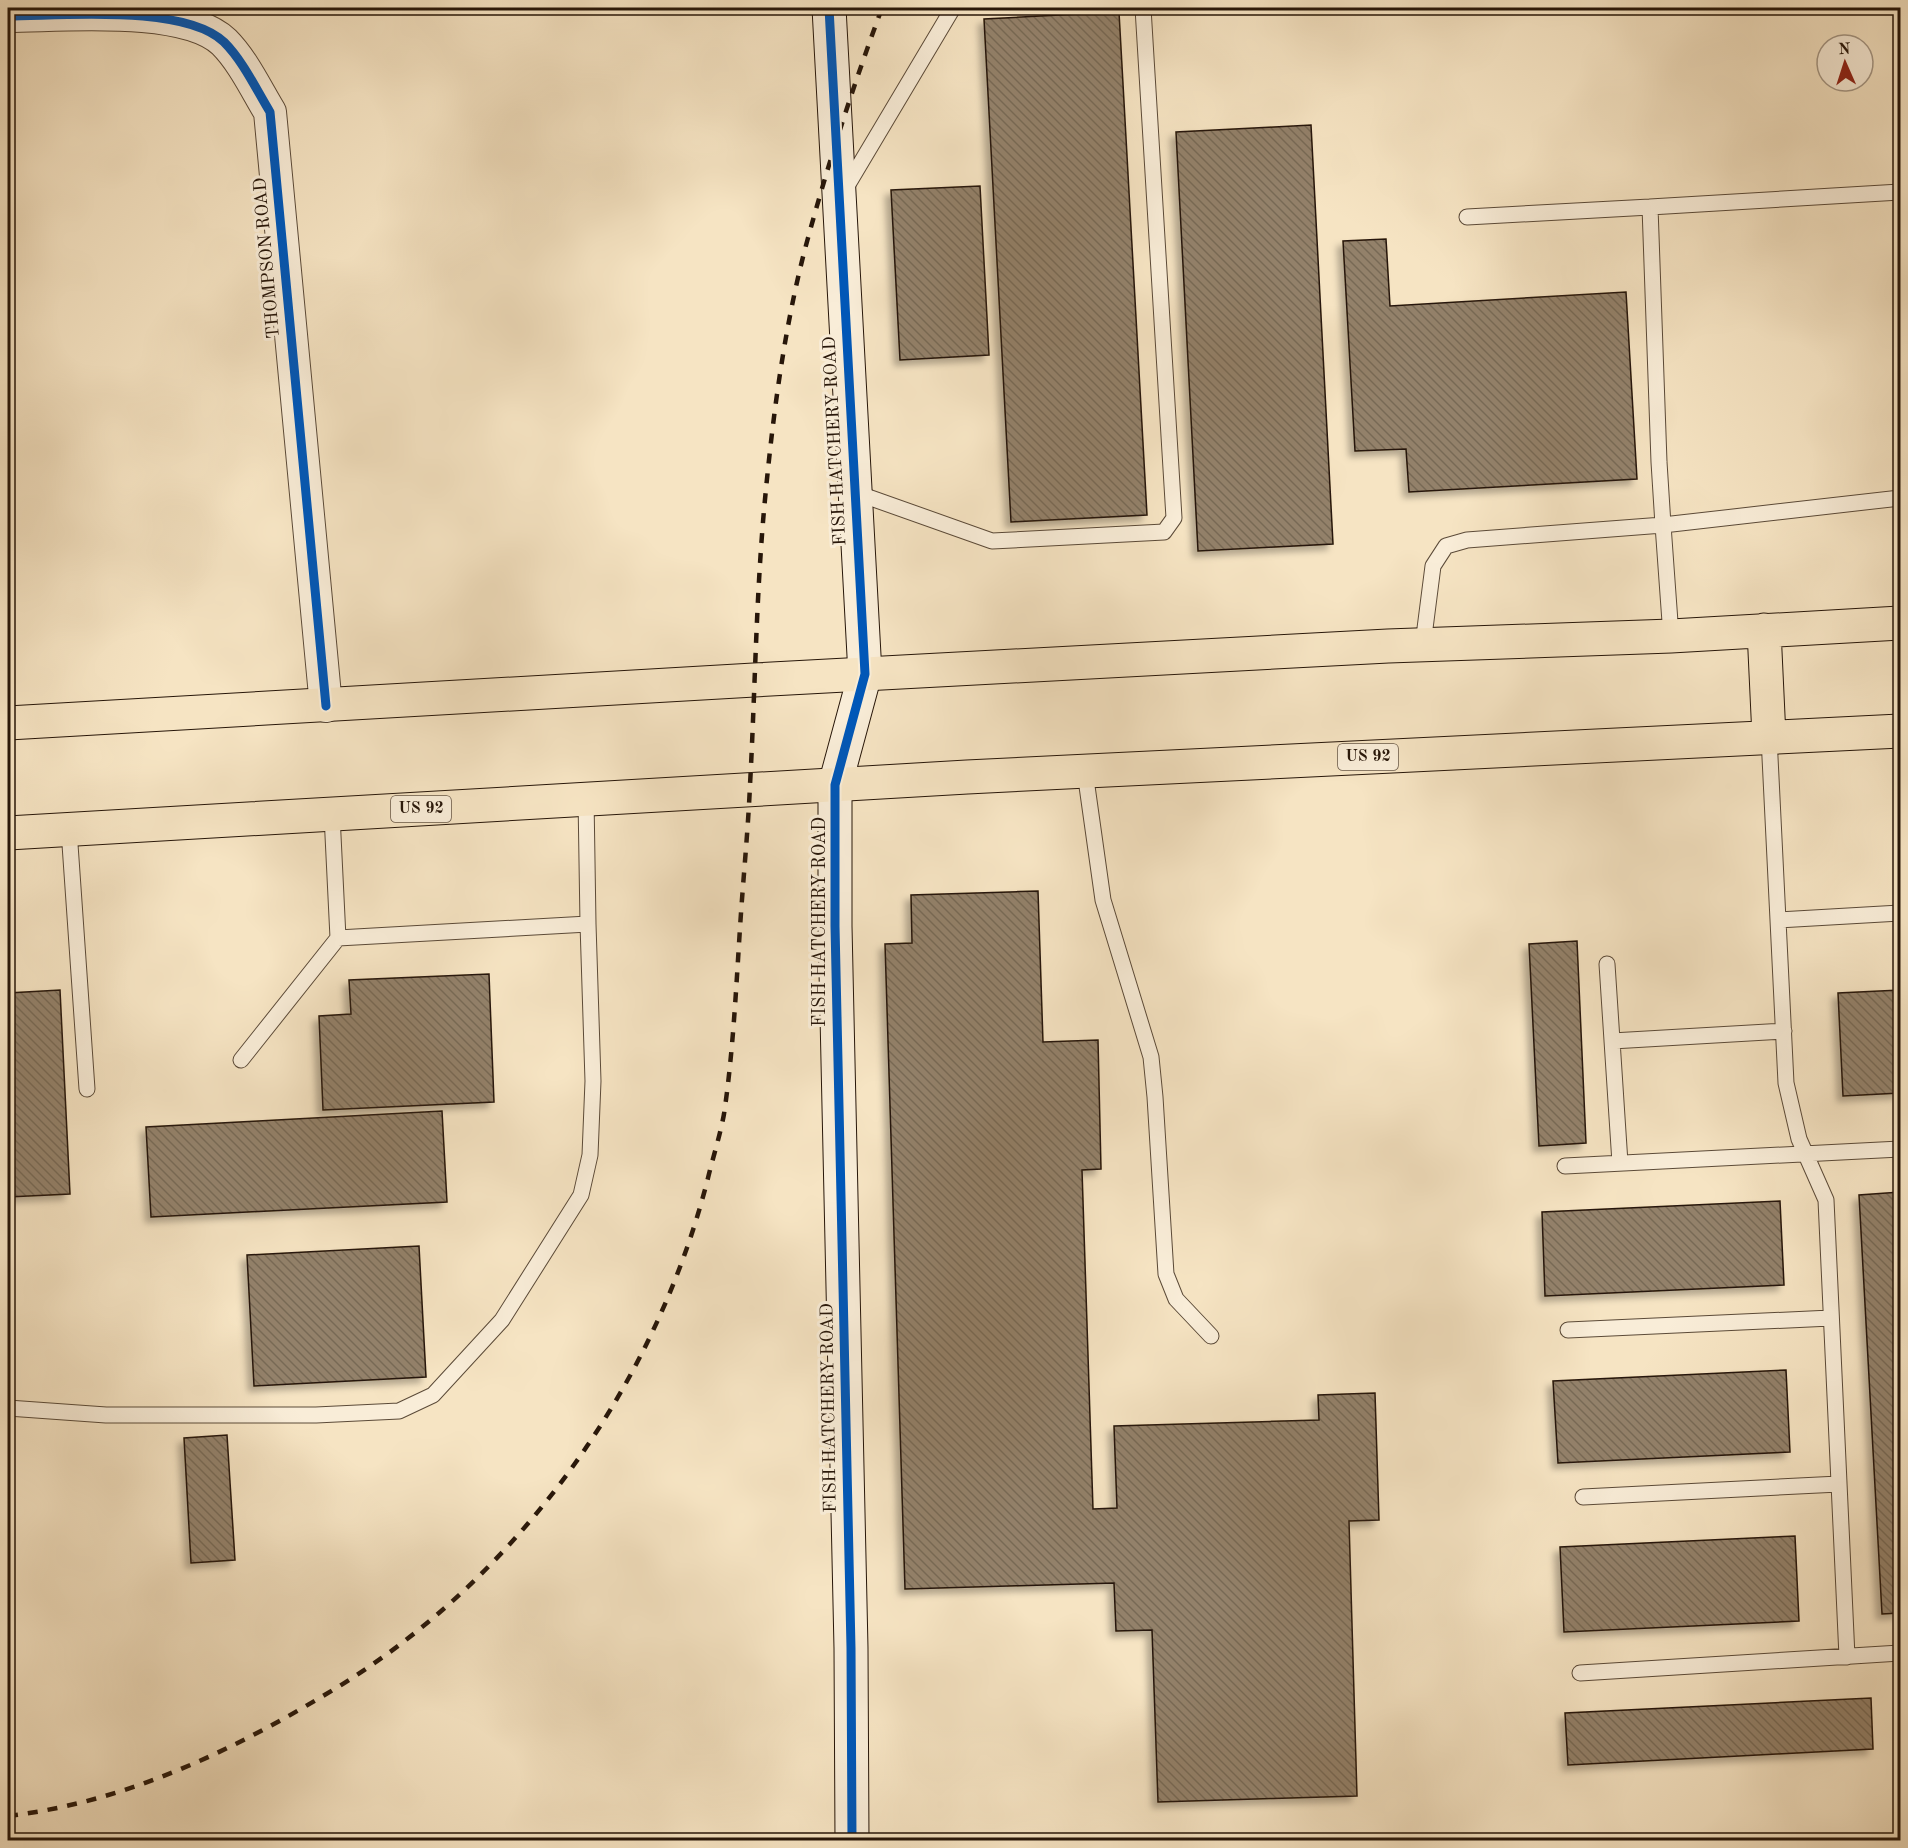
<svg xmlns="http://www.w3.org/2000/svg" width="1908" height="1848" viewBox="0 0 1908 1848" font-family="'Old Standard TT',serif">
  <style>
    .building { fill: url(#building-back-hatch); stroke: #271609; stroke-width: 1.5; filter: url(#shadow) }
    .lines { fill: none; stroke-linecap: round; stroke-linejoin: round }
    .lane-casing { stroke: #5b4a38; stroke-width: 17 }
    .street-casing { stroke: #5b4a38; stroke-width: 34 }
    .secondary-casing { stroke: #271609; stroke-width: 35 }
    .primary-casing { stroke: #271609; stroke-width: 35 }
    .lane { stroke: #f9edd8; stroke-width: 15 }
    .street { stroke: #f9edd8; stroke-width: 32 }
    .secondary { stroke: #f9edd8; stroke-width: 33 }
    .primary { stroke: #f6e4c3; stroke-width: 33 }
    .rail { stroke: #271609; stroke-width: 4.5; stroke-dasharray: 10 10; stroke-linecap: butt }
    .cycleway-casing { stroke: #f9edd8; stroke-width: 13 }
    .cycleway { stroke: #0057b8; stroke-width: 9 }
    .labels { text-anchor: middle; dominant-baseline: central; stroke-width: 6; stroke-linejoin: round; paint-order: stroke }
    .shield { fill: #f9edd8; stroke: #665647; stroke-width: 1.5 }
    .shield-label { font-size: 16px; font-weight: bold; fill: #271609 }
    .street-label { font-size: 18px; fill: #271609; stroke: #f9edd8 }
  </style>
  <defs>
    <pattern id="building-back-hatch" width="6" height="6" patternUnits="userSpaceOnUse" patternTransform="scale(1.5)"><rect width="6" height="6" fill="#93816a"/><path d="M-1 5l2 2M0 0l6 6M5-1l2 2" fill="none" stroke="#786955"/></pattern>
    <filter id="shadow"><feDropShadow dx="-5.5" dy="5.5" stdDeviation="3" flood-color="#0004"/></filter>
  </defs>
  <rect width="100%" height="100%" fill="#f6e4c3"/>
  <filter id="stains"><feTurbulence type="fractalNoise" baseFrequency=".00333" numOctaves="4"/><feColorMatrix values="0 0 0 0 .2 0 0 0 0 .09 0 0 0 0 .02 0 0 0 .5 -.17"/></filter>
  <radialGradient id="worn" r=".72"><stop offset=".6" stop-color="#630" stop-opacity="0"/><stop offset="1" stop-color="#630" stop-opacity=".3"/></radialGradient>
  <path class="building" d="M1119 12 1147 515 1011 522 984 19Z
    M1311 125 1333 544 1198 551 1176 132Z
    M980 186 989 355 900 360 891 190Z
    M1386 239 1390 306 1626 292 1637 479 1409 492 1406 449 1355 451 1343 241Z
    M1038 891 1043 1042 1098 1040 1101 1169 1082 1170 1093 1509 1117 1508 1114 1426 1319 1420 1318 1395 1375 1393 1379 1520 1349 1521 1357 1796 1158 1802 1152 1630 1116 1631 1114 1583 905 1589 885 944 912 943 911 895Z
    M1577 941 1586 1143 1539 1146 1529 944Z
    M489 974 494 1102 323 1110 319 1016 351 1014 349 980Z
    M60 990 70 1194 8 1197V993Z
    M1900 990V1093L1843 1096 1838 993Z
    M442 1111 447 1202 151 1217 146 1127Z
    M1900 1192V1613L1882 1614 1859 1195Z
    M1780 1201 1784 1285 1545 1296 1542 1212Z
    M419 1246 426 1377 254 1386 247 1255Z
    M1786 1370 1790 1452 1558 1463 1553 1381Z
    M227 1435 235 1560 191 1563 184 1438Z
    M1795 1536 1799 1621 1564 1632 1560 1547Z
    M1871 1698 1873 1749 1568 1765 1565 1713Z"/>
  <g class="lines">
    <g class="lane-casing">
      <path id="lane" d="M844 191 953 8
        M1900 192 1650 207 1659 462 1663 525 1900 498
        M1467 217 1650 207
        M854 492 992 541 1164 532 1174 518 1143 8
        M1423 644 1433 566 1446 546 1467 540 1663 525 1671 636
        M1769 737 1786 1083 1799 1139 1826 1200 1847 1657
        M1085 772 1103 900 1151 1057 1155 1097 1166 1274 1176 1299 1211 1336
        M332 815 338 938 588 924 586 798
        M69 830 87 1089
        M1778 920 1900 913
        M1607 964 1620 1163
        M1612 1041 1784 1031
        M241 1060 338 938
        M1565 1166 1900 1149
        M1568 1330 1831 1318
        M8 1408 106 1415H316L399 1411 433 1395 502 1320 581 1195 590 1155 593 1081 588 924
        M1583 1497 1839 1484
        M1580 1673 1900 1653"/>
    </g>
    <g class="street-casing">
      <path id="street" d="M8 16C62 16 184 4 224 42 243 61 256 89 270 112L326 706"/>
    </g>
    <g class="secondary-casing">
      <path id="secondary" d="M829 8 865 674 835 785V926L851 1648 852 1840"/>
    </g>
    <g class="primary-casing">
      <path id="primary" d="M1764 630 1769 737
        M8 723 754 680 1388 646 1671 636 1900 623
        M8 833 967 777 1900 731"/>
    </g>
    <use href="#lane" class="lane"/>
    <use href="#street" class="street"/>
    <use href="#secondary" class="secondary"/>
    <use href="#primary" class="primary"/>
    <path class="rail" d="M8 1816C126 1802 232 1751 333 1690 518 1578 655 1387 708 1178 713 1157 720 1136 724 1114 733 1053 736 990 740 928 743 880 748 832 750 785 755 693 756 601 764 510 772 423 783 334 805 249 827 167 853 86 882 8
      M8 1837 134 1840"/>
    <g class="cycleway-casing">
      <path id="cycleway" d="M829 8 865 674 835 785V926L851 1648 852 1840
        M8 16C62 16 184 4 224 42 243 61 256 89 270 112L326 706"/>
    </g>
    <use href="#cycleway" class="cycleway"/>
  </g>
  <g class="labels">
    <g class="shield">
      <rect x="1338" y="744" width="60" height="26" rx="4.5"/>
      <rect x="391" y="796" width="60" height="26" rx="4.5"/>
    </g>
    <g class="shield-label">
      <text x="1368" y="757">US 92</text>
      <text x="421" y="809">US 92</text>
    </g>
    <g class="street-label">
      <text transform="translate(267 258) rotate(-95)">THOMPSON ROAD</text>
      <text transform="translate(835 441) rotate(-93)">FISH HATCHERY ROAD</text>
      <text transform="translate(820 922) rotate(-90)">FISH HATCHERY ROAD</text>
      <text transform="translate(829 1408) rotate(-91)">FISH HATCHERY ROAD</text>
    </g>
  </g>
  <rect width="1908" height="1848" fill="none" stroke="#f6e4c3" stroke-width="30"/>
  <rect x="9" y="9" width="1890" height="1830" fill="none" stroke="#271609" stroke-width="3"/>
  <rect x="15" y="15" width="1878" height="1818" fill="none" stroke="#271609" stroke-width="1.5"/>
  <g transform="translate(1845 63) rotate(357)"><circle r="28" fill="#f9edd8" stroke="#a59785" stroke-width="1.5"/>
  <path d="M0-4.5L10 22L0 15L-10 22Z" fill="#8f2418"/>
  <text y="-9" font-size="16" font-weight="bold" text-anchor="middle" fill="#271609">N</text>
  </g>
  <rect width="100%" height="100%" filter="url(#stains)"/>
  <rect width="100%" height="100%" fill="url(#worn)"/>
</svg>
